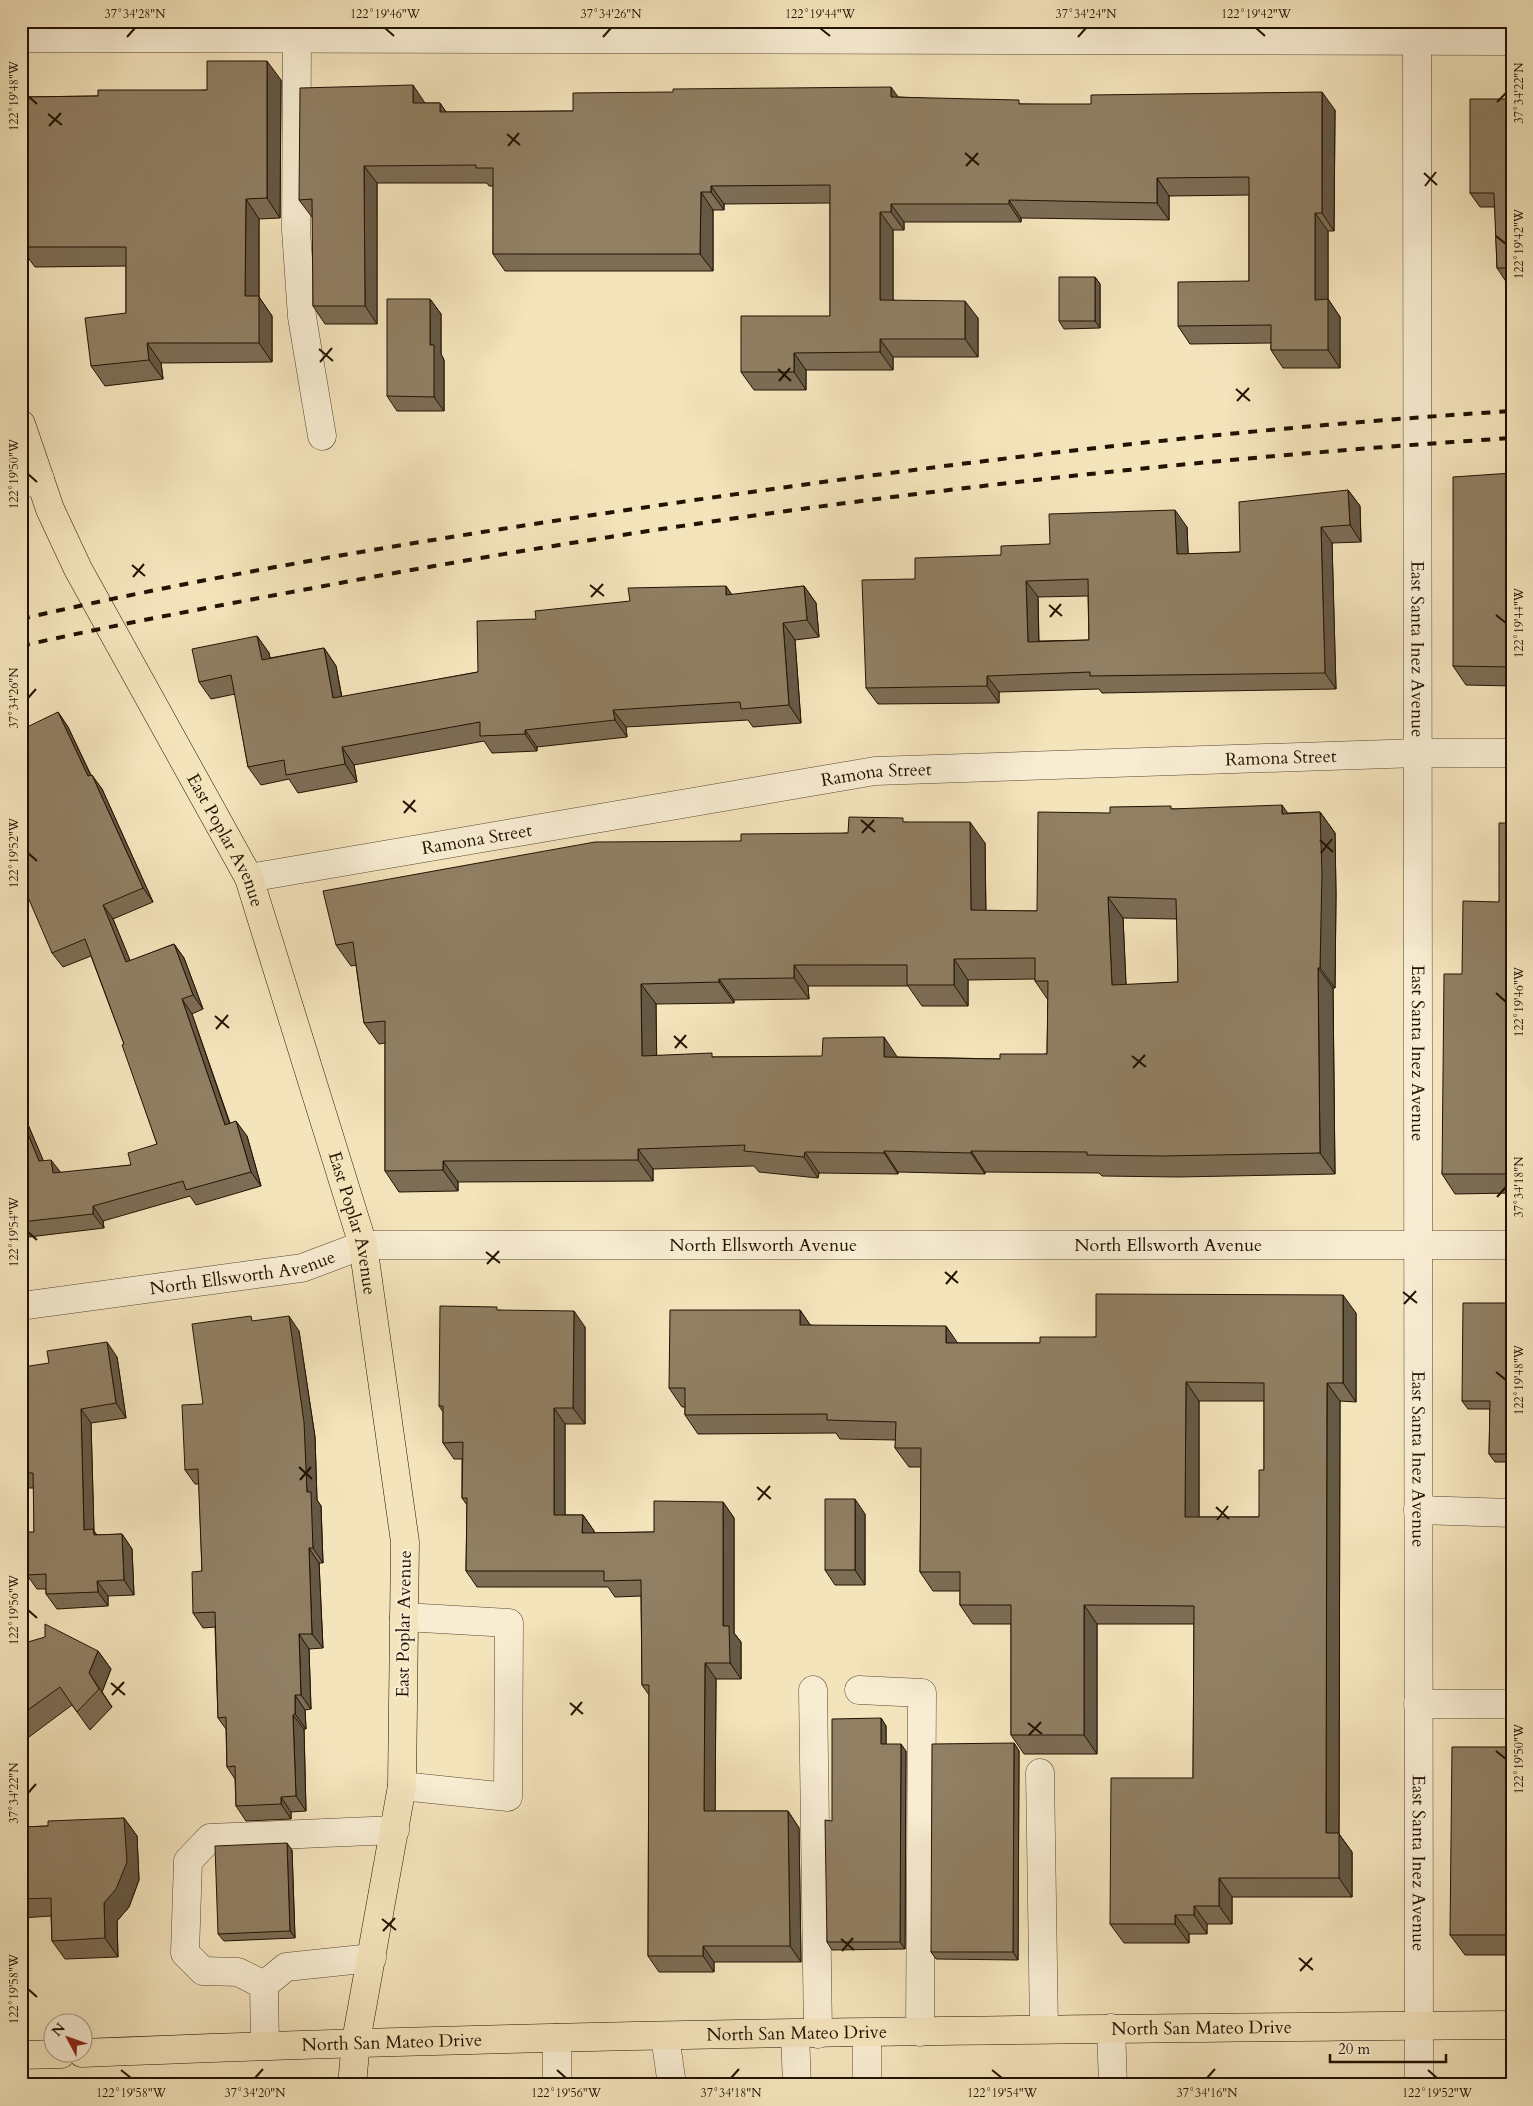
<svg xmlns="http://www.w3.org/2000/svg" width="1533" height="2106" viewBox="0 0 1533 2106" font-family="Cardo,serif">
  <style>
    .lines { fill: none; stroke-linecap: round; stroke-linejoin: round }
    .minor-casing { stroke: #574630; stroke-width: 29 }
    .major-casing { stroke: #231202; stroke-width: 29 }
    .minor { stroke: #f8edd3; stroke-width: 28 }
    .major { stroke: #f4e4bc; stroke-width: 28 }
    .rail { stroke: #231202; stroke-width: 4; stroke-dasharray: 9 9; stroke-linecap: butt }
    .wall { fill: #7c6d55; stroke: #231202; fill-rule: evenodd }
    .shaded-wall { fill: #655945; stroke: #231202 }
    .building { fill: #907f63; stroke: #231202; fill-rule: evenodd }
    .ticks { fill: none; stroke: #231202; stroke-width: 2 }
    .labels { text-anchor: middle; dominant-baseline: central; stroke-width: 4; stroke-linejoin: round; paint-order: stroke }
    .street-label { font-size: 18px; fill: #231202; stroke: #f8edd3 }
    .neatline { fill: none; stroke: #231202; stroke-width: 2 }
    .ticks-label { font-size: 12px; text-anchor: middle; fill: #231202 }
  </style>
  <rect width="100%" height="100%" fill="#f4e4bc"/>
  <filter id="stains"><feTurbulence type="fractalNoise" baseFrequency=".004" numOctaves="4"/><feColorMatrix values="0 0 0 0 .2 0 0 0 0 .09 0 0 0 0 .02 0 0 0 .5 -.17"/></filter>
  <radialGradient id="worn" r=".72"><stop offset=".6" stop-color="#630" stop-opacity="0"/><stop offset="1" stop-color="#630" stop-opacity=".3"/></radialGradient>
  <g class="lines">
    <g class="minor-casing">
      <g id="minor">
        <path id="s1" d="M1417 21 1419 2085"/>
        <path d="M21 38 1512 41"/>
        <path d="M297 39 296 230 302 317 322 436"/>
        <path d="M21 485 40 479"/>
        <path id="s2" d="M249 878 875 771 1418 753H1512"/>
        <path id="s3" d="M21 1306 302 1268 363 1245H1512"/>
        <path d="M1418 1510 1512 1513"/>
        <path d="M813 1690 818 2034"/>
        <path d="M859 1690 922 1693 920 2032"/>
        <path d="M1418 1704H1512"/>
        <path d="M1040 1773 1044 2029"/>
        <path d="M402 1786 508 1797 509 1623 404 1617"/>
        <path d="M264 1985 286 1967 372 1958"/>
        <path d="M1111 2028 1113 2085"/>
        <path d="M867 2033V2085"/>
        <path d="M795 2034 797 2085"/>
        <path d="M665 2036 672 2085"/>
        <path d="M557 2038V2085"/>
        <path d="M265 2045 264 1985 238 1972 203 1971 185 1953 188 1861 210 1838 395 1830"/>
      </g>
    </g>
    <g class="major-casing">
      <g id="major">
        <path id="s4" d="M21 424 50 509 78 569 249 878 363 1245 405 1542 402 1786 356 2041 352 2085"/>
        <path id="s5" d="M82 2053C559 2033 1035 2029 1512 2025"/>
        <path d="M21 2055 61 2054"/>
      </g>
    </g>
    <use href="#minor" class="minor"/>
    <use href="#major" class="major"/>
    <path class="rail" d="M21 619C230 571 443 537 654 506 939 464 1225 429 1512 411
      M21 646C132 621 244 601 356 580 738 510 1124 463 1512 438"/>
  </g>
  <path class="wall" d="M281 80 280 218 259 219V297L272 316V362L161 363 163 379 105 386 91 366 126 313V266L35 267 21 248V97L98 96 207 90Z
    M899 97 1022 104 1335 110 1334 231H1328V299L1340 317V368H1283L1271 350V343L1190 344 1178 326 1249 281V195L1169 196V220L1021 218V222H904V230H893V300L978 318V357H893V370H806V390H754L741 372 830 316V203L724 204V210H713V271H505L493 254V186H489L487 183H377V324H325L313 306V217H312L299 200 425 103H440L446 112 573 111Z
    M1512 99V282L1507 283 1497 268 1495 207H1480L1470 193Z
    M1095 277 1100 284V328L1064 329 1059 321Z
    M430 299 441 314V354L444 360V411H397L387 396Z
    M1512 473V686L1466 685 1453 666Z
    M1348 490 1360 506 1361 542 1332 543 1336 689 1102 693 1099 689 999 692V703L878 704 866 688 915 579 1001 555 1050 544 1187 527 1188 554 1240 552ZM1088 596 1089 640 1039 641 1038 597Z
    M804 586 816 603 819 637 795 640 801 723 753 727 748 720 626 727 627 737 537 747V751L492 753 484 741 354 765 357 782 298 793 289 779 261 785 248 767 235 694 211 699 199 682 257 636 269 653 270 658 324 648 336 666 342 697 478 672 536 619Z
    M58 712 68 727 91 775 102 789 153 902 113 919 130 961 174 944 184 958 203 1009 192 1014 230 1123 247 1136 261 1186 196 1205 190 1196 103 1221 104 1228 21 1238V1108L43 1161 61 1173 131 1165 157 1144 124 1044 91 956 63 967 52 953 27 803Z
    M1174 809 1288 813 1320 812 1335 833 1336 894 1335 988H1333L1335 1174 1178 1177 1102 1176 1099 1173 985 1172V1174L898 1172V1174L819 1173 818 1178 759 1172 754 1166 653 1169V1181L458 1182V1191L399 1192 385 1171V1043L379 1044 364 1023 356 965 351 966 336 945 741 841 848 833 906 822 985 843 986 911H1037L1110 813ZM1123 918 1177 919 1178 982 1126 985ZM1035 979V981L1048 1000 1047 1054 1000 1059 898 1057H715L656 1056V1004L734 1003V1000L809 999 808 986H908L922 1006H968V980Z
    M1512 823V1193L1455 1194 1442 1174 1462 974 1499 902Z
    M1512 1303V1462H1495L1489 1454 1490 1409H1468L1462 1401Z
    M499 1310 585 1327V1424H565V1515H583L594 1531V1533L654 1532 723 1502 734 1518V1633L741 1642V1679H716L715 1811H788L799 1828 801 1962H714V1972H659L648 1956 649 1695 642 1685 641 1596 615 1597 608 1587H477L466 1571 467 1505 462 1498V1459H454L443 1443V1412L439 1406Z
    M800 1310 810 1325 958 1343H1040L1096 1337 1356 1313V1402L1340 1401 1339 1834 1352 1852V1897H1232V1924H1207V1934H1189V1943H1124L1110 1924 1193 1778 1194 1624H1097V1754H1024L1011 1735V1624H973L960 1605V1591H933L920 1572 921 1467H909L895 1448 896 1440 840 1439 836 1433 698 1434 685 1415V1407H682L669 1388ZM1199 1401H1264V1470L1259 1517H1199Z
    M254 1321 299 1331 315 1437 317 1500 321 1506 323 1563H319L323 1648 309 1649 311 1709 305 1710 306 1729H304L306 1811 291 1812V1819L246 1821 236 1806 235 1779 227 1767 226 1729 218 1718 215 1627 203 1628 193 1613 202 1571 199 1484H195L185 1470 203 1404Z
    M117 1357 126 1418 91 1423 94 1531 97 1535 122 1534 132 1549 134 1595 108 1596V1606L57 1609 46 1594V1589H37L27 1575 34 1532V1488H25L21 1482V1376Z
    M865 1514V1585H835L825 1570Z
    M21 1644 98 1651 111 1669 102 1692 112 1707 90 1730 72 1705 21 1743Z
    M881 1718 886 1726V1744L906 1751 905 1949 832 1950 827 1942 832 1821Z
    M1014 1743 1019 1751 1018 1960 936 1959 931 1952Z
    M1512 1747V1955H1465L1450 1935Z
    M124 1818 137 1836 139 1880 129 1907 117 1921 118 1957 65 1959 52 1941 51 1916 21 1918V1827L48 1826Z
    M292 1850 295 1938 224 1941 218 1934Z"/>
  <path class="shaded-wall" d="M267 61 281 80 280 218 267 198Z
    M413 85 425 103 426 121 413 103Z
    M891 87 904 105 891 97Z
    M1322 92 1335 110 1334 231 1322 213Z
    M440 103 452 121 440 112Z
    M364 166 377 183V324L365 306Z
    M1157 178 1169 196V220L1157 203Z
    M711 186 724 204V210L711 192Z
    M701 192 713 210V271L700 254Z
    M246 199 259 219V297L272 316V362L259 343 245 296Z
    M1009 200 1021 218V222L1009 204Z
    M891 204 904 222V230L891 212Z
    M880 212 893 230V318L880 300Z
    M1315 213 1328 231V299L1340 317V368L1328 350 1315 300Z
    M1095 277 1100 284V328L1095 321Z
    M430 299 441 314V354L444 360V411L434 397 430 345Z
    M965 301 978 318V357L965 339Z
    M880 339 893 357V370L880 352Z
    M147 343 161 363 163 379 149 360Z
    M794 353 806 370V390L794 372Z
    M1348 490 1360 506 1361 542 1350 525Z
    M1175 510 1187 527 1189 571 1177 554Z
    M1321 527 1332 543 1336 689 1325 673Z
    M1026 581 1038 597 1039 658 1028 642Z
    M726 586 738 603 726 595Z
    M804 586 816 603 819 637 807 620Z
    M783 623 795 640 801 723 789 705Z
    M257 636 269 653 274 677 262 660Z
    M324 648 336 666 345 716 333 698Z
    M987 676 999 692V703L987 686Z
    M613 710 626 727 627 737 615 720Z
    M58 712 68 727 98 791 88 776Z
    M525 730 537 747V751L525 734Z
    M342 747 354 765 357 782 345 764Z
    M92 775 102 789 153 902 143 888Z
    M1282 805 1297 826 1282 814Z
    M1320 812 1335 833 1336 894 1335 988 1320 968Z
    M970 822 985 843 986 931 971 910Z
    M1108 897 1123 918 1127 1006 1112 985Z
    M103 905 113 919 137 977 126 962Z
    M174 944 184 958 203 1009 193 995Z
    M954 959 968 980V1006L954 985Z
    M794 965 808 986 809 999 794 978Z
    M1318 968 1333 988 1335 1174 1320 1153Z
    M719 979 734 1000V1003L719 982Z
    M641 984 656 1004 657 1077 642 1056Z
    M182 999 192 1014 235 1139 225 1125Z
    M884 1037 898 1058 884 1057Z
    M21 1108 50 1176 39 1161 21 1117Z
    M236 1121 247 1136 261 1186 251 1172Z
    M638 1149 653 1169V1181L638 1160Z
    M884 1151 898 1172V1174L884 1153Z
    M971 1151 985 1172V1174L971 1153Z
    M805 1152 819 1173 818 1178 804 1157Z
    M51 1160 62 1174 53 1173Z
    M443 1161 458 1182V1191L443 1170Z
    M93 1206 103 1221 104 1228 93 1214Z
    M1343 1295 1356 1313V1402L1343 1383Z
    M800 1310 813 1329 800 1325Z
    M574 1311 585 1327V1424L573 1408Z
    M289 1316 299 1331 315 1437 317 1500 321 1506 323 1563 313 1548Z
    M946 1326 959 1345 946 1343Z
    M107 1342 117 1357 126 1418 116 1403Z
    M1186 1382 1199 1401V1535L1185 1517Z
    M1327 1383 1340 1401 1339 1834 1352 1852V1897L1339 1878 1326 1833Z
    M554 1408 565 1424V1531L554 1515Z
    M81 1409 91 1423 94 1531 103 1544 84 1530Z
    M855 1499 865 1514V1585L855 1570Z
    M723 1502 734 1518V1633L741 1642V1679L730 1663 723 1626Z
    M583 1515 594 1531V1549L582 1533Z
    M122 1534 132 1549 134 1595 124 1580Z
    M309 1548 319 1563 323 1648 312 1634Z
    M97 1581 108 1596V1606L98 1592Z
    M1084 1605 1097 1624V1754L1084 1735Z
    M299 1634 309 1649 311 1709 301 1695Z
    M98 1651 111 1669 102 1692 112 1707 89 1673Z
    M705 1663 716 1679 715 1827 704 1811Z
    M295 1695 305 1710 306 1729 295 1714Z
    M293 1715 304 1729 306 1811 296 1796Z
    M881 1718 886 1726V1751L881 1744Z
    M1014 1743 1019 1751 1018 1960 1013 1952Z
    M901 1744 906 1751 905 1949 900 1942Z
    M281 1797 291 1812V1819L281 1804Z
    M788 1811 799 1828 801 1962 790 1946Z
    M124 1818 137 1836 139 1880 129 1907 117 1921 118 1957 105 1938 104 1903Z
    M287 1843 292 1850 295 1938 290 1931Z
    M1219 1878 1232 1897V1924L1219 1906Z
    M1194 1906 1207 1924V1934L1194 1915Z
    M1175 1915 1189 1934V1943L1175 1924Z
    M703 1946 714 1962V1972L703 1956Z"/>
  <path class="building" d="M207 61H267V198L246 199 245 296H259V343H147L149 360 91 366 85 318 126 313V247H21V97L98 96V90H207Z
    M413 85V103H440V112L573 111V93L673 92V89L891 87V97L1019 100V104H1091V95L1322 92V213H1315V300L1328 299V350H1271V325L1178 326V282L1249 281V177L1157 178V203L1009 200V204H891V212H880V300L965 301V339H880V352L794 353V372H741V316H830V185L711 186V192H701L700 254H493V168H476V165L364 166 365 306H313L312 199 299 200 300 88Z
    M1470 99H1512V268H1497L1494 193H1470Z
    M1059 277H1095V321H1059Z
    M387 299H430V345H434V397L387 396Z
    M1512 473V667L1453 666V477Z
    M1348 490 1350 525 1321 527 1325 673 1090 676V672L987 676V686L866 688 862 580 915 579V558L1001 555V546L1050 544 1049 514 1175 510 1177 554 1240 552 1239 502ZM1088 579 1089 640 1028 642 1026 581Z
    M726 586V595L804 586 807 620 783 623 789 705 741 709 740 702 613 710 615 720 525 730V734L480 736V722L342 747 345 764 286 775 284 760 248 767 231 675 199 682 192 649 257 636 262 660 324 648 333 698 478 672 477 621 536 619 535 611 630 601 628 588Z
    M58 712 88 776 92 775 143 888 103 905 126 962 174 944 193 995 182 999 225 1125 236 1121 251 1172 186 1190 183 1181 93 1206V1214L21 1222V1117L39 1161 51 1160 53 1173 131 1165 128 1153 157 1144 122 1045 124 1044 85 939 52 953 21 881V806L27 803 21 791V730Z
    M1282 805V814L1320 812 1322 873 1320 968H1318L1320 1153 1163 1156 1087 1155V1152L971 1151V1153L884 1151V1153L805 1152 804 1157 744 1151 745 1145 638 1149V1160L443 1161V1170L385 1171V1021L364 1023 353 942 336 945 323 891 595 842 741 841V834L848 833 849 817 903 818V822H970L971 910 1037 911 1038 812 1110 813V807L1171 806V809ZM1108 897 1176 899 1178 982 1112 985ZM1035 958V981H1048L1047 1054H1000V1059L884 1057V1037L823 1038 822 1056 712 1057V1053L642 1056 641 984 719 982V979L794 978V965H907V985H954V959Z
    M1499 823H1512V1174H1442L1444 974H1462L1463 901 1499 902Z
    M1096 1294 1343 1295V1383H1327L1326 1833H1339V1878H1219V1906H1194V1915H1175V1924H1110L1111 1778H1193L1194 1606 1084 1605V1735H1011V1605H960V1572H920L921 1448H895L896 1422 827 1420V1414L685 1415V1388H669L670 1310H800V1325L946 1326V1343H1040V1337H1096ZM1186 1382 1264 1383V1470H1259V1517H1185Z
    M1463 1303H1512V1454H1489L1490 1401H1462Z
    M440 1306 497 1307V1310L574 1311 573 1408H554V1515H583L582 1533 654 1532V1501L723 1502V1626H729L730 1663H705L704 1811H788L790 1946H703V1956H648L649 1685H642L641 1580 604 1581V1571H466L467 1498H462L463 1442 443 1443V1406H439Z
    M251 1316 252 1321 289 1316 304 1422 307 1492H311L313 1548H309L312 1634H299L301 1695H295V1714L293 1715 296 1796 281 1797V1804L236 1806 235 1766 227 1767 226 1717 218 1718 215 1612 193 1613 192 1572 202 1571 198 1469 185 1470 182 1405 203 1404 192 1324Z
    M107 1342 116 1403 81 1409 84 1530 93 1529 94 1535 122 1534 124 1580 97 1581 98 1592 46 1594V1574L27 1575 25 1532H34L33 1473H21V1376L24 1375 23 1367 49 1363 47 1351Z
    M825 1499H855V1570H825Z
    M45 1624 98 1651 89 1673 99 1689 77 1712 60 1687 21 1715V1644L45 1637Z
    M881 1718V1744H901L900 1942H827L825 1820 832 1821V1719Z
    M1014 1743 1013 1952H931L932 1744Z
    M1452 1747H1512V1935H1450Z
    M124 1818 127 1862 116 1889 104 1903 105 1938 52 1941 51 1898 21 1899V1827L48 1826V1821Z
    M287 1843 290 1931 218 1934 215 1846Z
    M1463 2084H1512V2085H1463Z"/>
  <path class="ticks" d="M385 28 394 36M820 28 830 36M1256 28 1265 36M127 37 135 28M603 37 611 28M1078 37 1086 28M28 96 37 104M1497 102 1506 93M48 114 62 125M49 126 61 113M507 134 520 145M508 146 519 133M965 153 979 165M966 166 978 153M1424 173 1437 185M1425 186 1436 172M1496 236 1506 244M319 349 333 361M320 362 332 348M778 369 791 381M779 381 790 368M1236 389 1250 401M1237 401 1249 388M28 474 37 482M132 565 145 576M133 577 144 564M590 585 604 596M591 597 603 584M1049 605 1062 616M1496 615 1506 623M1050 617 1061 604M28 698 36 689M403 801 416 812M404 813 415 800M861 820 875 832M862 833 874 820M1320 840 1333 852M28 853 37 861M1321 853 1332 839M1496 993 1506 1002M215 1016 229 1028M216 1029 228 1015M674 1036 687 1048M675 1048 686 1035M1132 1056 1146 1067M1133 1068 1145 1055M1497 1197 1506 1187M28 1232 37 1240M486 1252 500 1263M487 1264 499 1251M945 1272 958 1283M946 1284 957 1271M1403 1292 1417 1303M1404 1304 1416 1291M1496 1372 1506 1380M299 1467 312 1479M300 1480 311 1467M757 1487 771 1499M758 1500 770 1486M1216 1507 1229 1519M1217 1520 1228 1506M28 1610 37 1618M111 1683 125 1695M112 1695 124 1682M570 1703 583 1714M571 1715 582 1702M1028 1723 1042 1734M1029 1735 1041 1722M1496 1751 1506 1759M28 1793 36 1784M382 1919 396 1930M383 1931 395 1918M841 1939 854 1950M842 1951 853 1938M1299 1958 1313 1970M1300 1971 1312 1958M28 1989 37 1997M121 2070 131 2078M557 2070 566 2078M992 2070 1002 2078M1428 2070 1437 2078M255 2078 263 2069M731 2078 739 2069M1207 2078 1215 2069"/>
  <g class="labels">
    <g class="street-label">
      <text stroke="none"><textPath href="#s1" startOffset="628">East Santa Inez Avenue</textPath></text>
      <text stroke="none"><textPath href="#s2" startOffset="1041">Ramona Street</textPath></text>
      <text stroke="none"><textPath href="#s2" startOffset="636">Ramona Street</textPath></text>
      <text stroke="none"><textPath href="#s2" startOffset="231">Ramona Street</textPath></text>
      <text stroke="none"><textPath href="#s4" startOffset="465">East Poplar Avenue</textPath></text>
      <text stroke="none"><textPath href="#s1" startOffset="1032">East Santa Inez Avenue</textPath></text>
      <text stroke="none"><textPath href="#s4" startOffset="870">East Poplar Avenue</textPath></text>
      <text stroke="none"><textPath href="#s3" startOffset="749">North Ellsworth Avenue</textPath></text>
      <text stroke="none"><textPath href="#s3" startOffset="1154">North Ellsworth Avenue</textPath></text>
      <text stroke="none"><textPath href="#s3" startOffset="224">North Ellsworth Avenue</textPath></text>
      <text stroke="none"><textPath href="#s1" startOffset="1438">East Santa Inez Avenue</textPath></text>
      <text transform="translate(404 1624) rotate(-89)">East Poplar Avenue</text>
      <text stroke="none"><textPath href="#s1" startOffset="1842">East Santa Inez Avenue</textPath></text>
      <text stroke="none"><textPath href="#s5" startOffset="1120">North San Mateo Drive</textPath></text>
      <text stroke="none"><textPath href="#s5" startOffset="715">North San Mateo Drive</textPath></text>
      <text stroke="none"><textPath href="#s5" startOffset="310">North San Mateo Drive</textPath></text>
    </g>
  </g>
  <rect width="1533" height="2106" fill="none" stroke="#f4e4bc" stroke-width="55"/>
  <g transform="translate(68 2038) rotate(311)"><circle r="24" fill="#f8edd3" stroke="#a3957f"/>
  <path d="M0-4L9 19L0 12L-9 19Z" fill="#8f2418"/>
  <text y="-8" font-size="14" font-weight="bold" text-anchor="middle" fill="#231202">N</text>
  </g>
  <path d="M1330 2054v8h116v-8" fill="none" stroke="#231202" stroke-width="2.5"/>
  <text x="1338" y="2054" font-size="15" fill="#231202" stroke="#f8edd3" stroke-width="4" paint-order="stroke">20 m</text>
  <rect x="28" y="28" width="1478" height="2050" class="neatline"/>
  <g class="ticks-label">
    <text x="135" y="18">37°34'28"N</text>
    <text x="385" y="18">122°19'46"W</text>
    <text x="611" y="18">37°34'26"N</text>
    <text x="820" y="18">122°19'44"W</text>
    <text x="1086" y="18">37°34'24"N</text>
    <text x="1256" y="18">122°19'42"W</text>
    <text transform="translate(1519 93) rotate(-90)" y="4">37°34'22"N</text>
    <text transform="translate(14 96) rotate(-90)" y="4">122°19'48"W</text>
    <text transform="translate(1519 244) rotate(-90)" y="4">122°19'42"W</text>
    <text transform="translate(14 474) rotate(-90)" y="4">122°19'50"W</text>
    <text transform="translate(1519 623) rotate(-90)" y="4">122°19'44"W</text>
    <text transform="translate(14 698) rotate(-90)" y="4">37°34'26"N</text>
    <text transform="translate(14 853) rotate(-90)" y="4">122°19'52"W</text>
    <text transform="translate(1519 1002) rotate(-90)" y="4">122°19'46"W</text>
    <text transform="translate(1519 1187) rotate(-90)" y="4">37°34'18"N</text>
    <text transform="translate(14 1232) rotate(-90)" y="4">122°19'54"W</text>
    <text transform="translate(1519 1380) rotate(-90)" y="4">122°19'48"W</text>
    <text transform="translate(14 1610) rotate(-90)" y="4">122°19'56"W</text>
    <text transform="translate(1519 1759) rotate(-90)" y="4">122°19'50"W</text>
    <text transform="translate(14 1793) rotate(-90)" y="4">37°34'22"N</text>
    <text transform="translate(14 1989) rotate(-90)" y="4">122°19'58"W</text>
    <text x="131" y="2097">122°19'58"W</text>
    <text x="255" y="2097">37°34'20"N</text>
    <text x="566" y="2097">122°19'56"W</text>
    <text x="731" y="2097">37°34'18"N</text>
    <text x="1002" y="2097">122°19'54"W</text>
    <text x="1207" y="2097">37°34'16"N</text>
    <text x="1437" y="2097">122°19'52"W</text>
  </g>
  <rect width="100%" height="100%" filter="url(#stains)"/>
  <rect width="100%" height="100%" fill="url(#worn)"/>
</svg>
